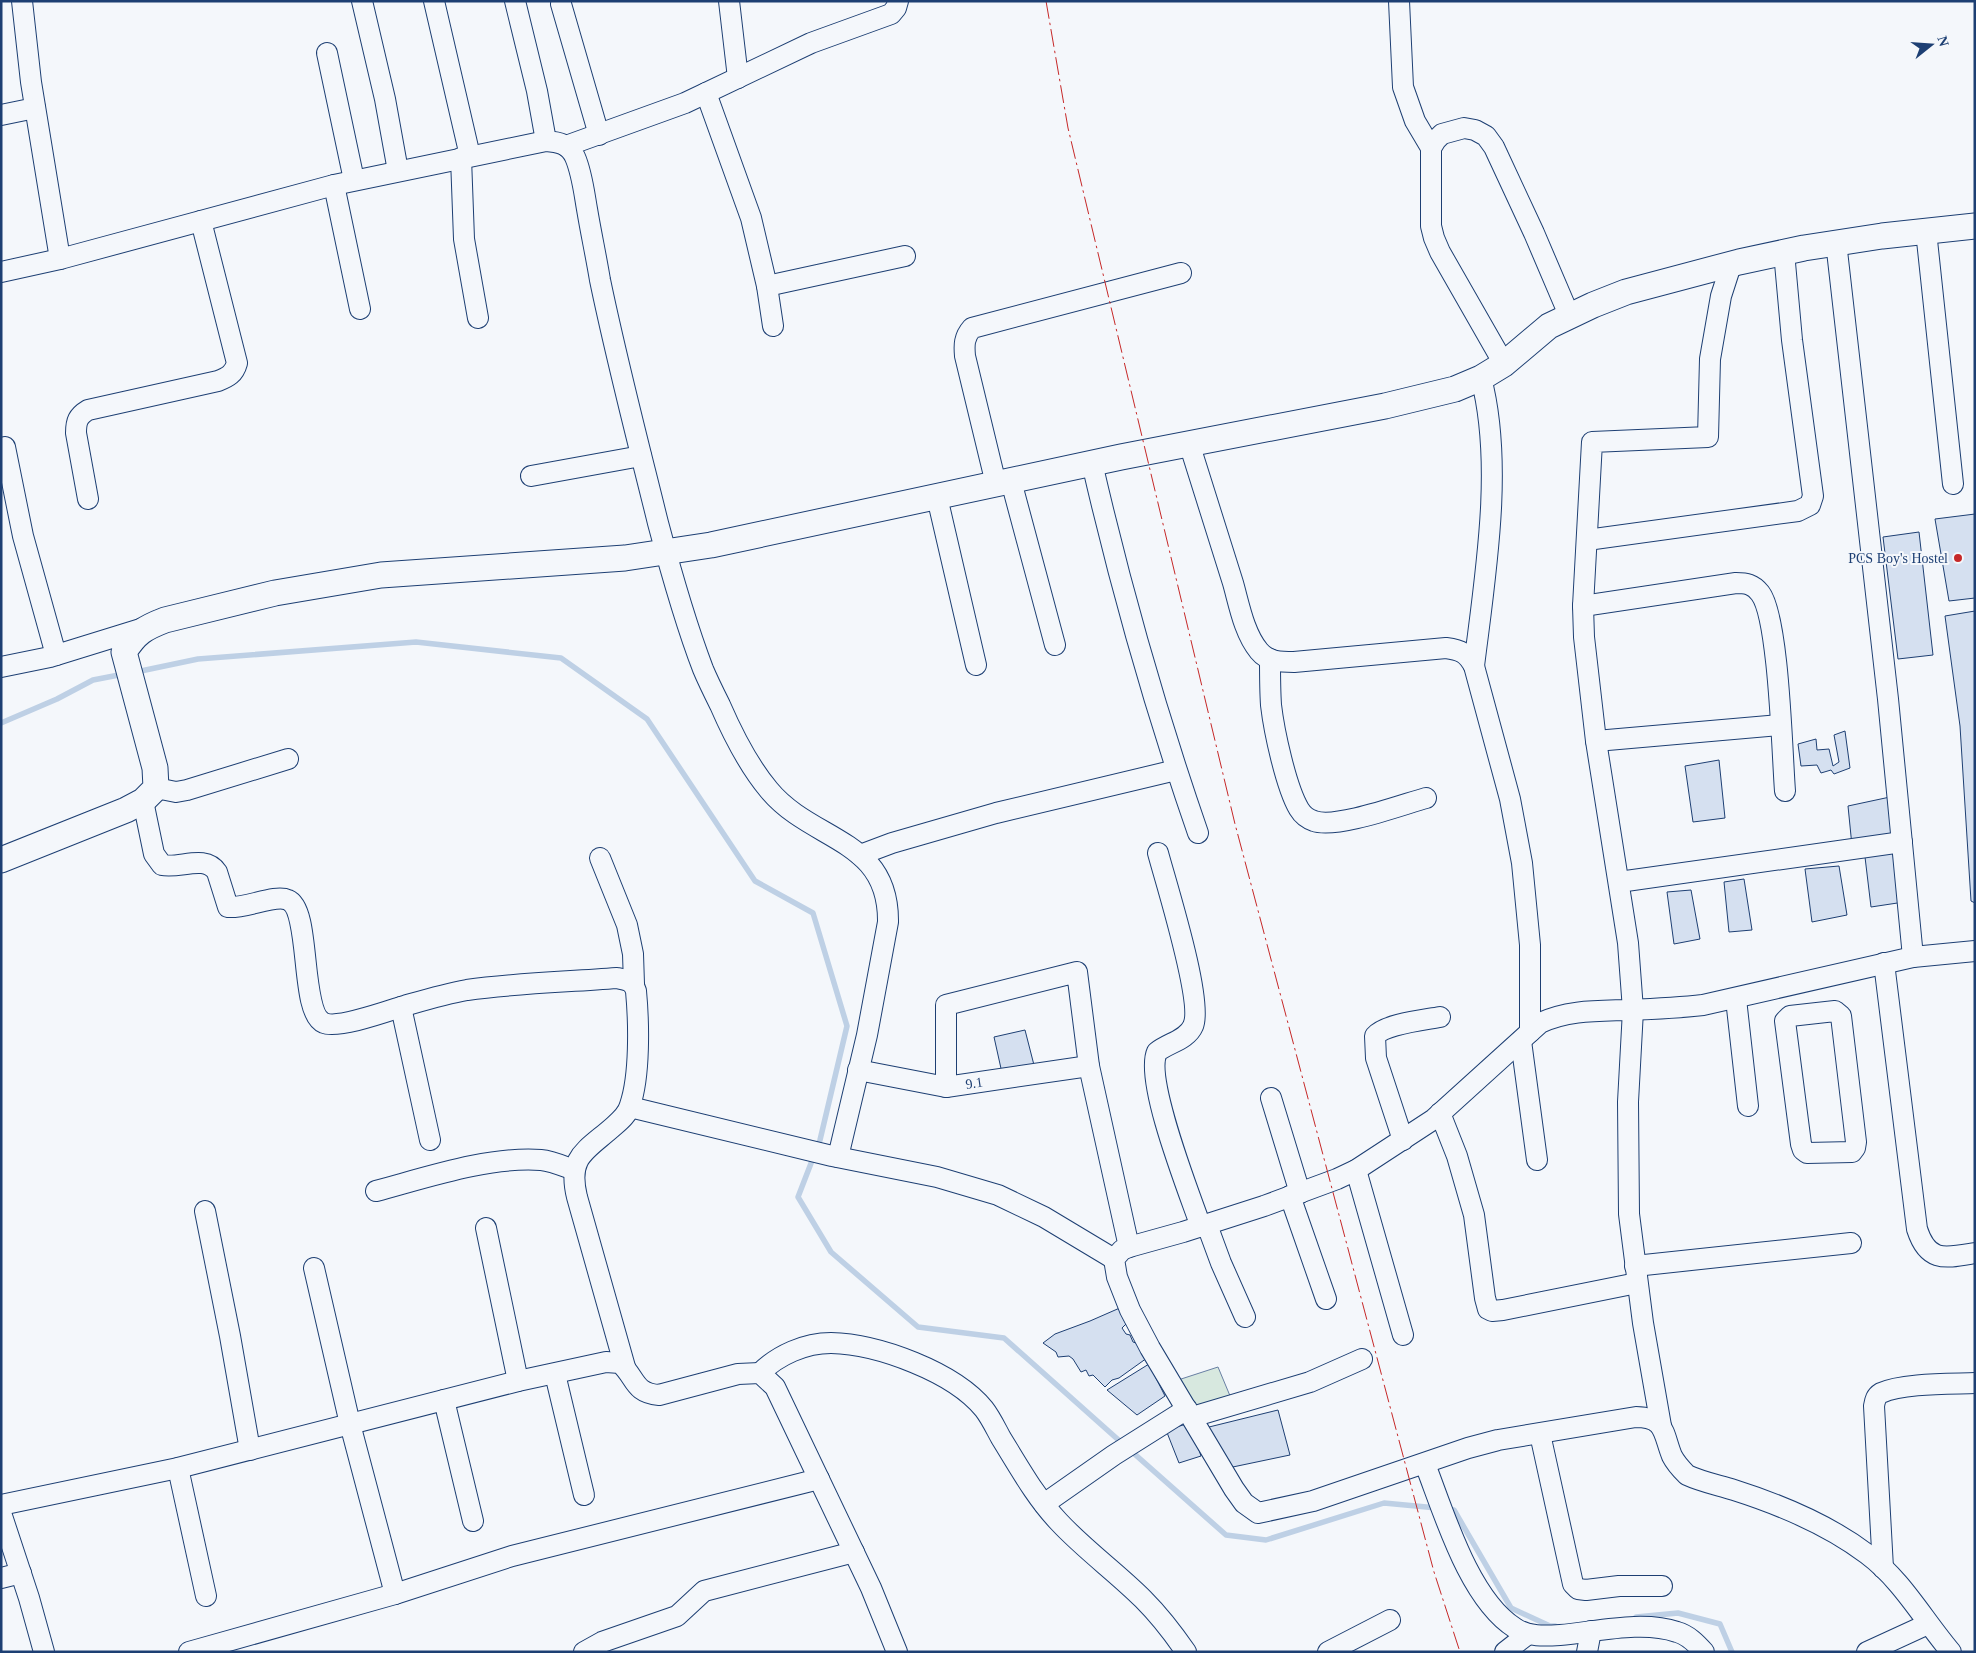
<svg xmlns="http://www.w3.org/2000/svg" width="1976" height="1653" viewBox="0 0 1976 1653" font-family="'Times New Roman',serif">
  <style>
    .green { fill: #d7e8df; stroke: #687fa3 }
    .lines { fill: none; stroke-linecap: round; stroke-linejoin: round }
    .stream { stroke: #bed0e5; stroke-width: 5.5 }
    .building { fill: #d5e0f0; stroke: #1d3f73 }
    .minor-casing { stroke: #1d3f73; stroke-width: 22 }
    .major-casing { stroke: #1d3f73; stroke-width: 27 }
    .minor { stroke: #f4f7fb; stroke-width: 20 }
    .major { stroke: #f4f7fb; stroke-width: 25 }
    .power { stroke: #c62828; stroke-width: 1; stroke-dasharray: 18 4 2.5 4; stroke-linecap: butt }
    .poi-dot { fill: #c62828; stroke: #f4f7fb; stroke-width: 2 }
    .labels { text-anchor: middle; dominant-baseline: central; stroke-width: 4; stroke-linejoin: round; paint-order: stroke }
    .poi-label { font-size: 14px; fill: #1d3f73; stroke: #f4f7fb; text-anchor: end }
    .street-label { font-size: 14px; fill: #1d3f73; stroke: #f4f7fb }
  </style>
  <rect width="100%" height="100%" fill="#f4f7fb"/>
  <path class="green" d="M1218 1367 1233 1403 1203 1414 1175 1381Z"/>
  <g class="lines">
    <path class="stream" d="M136 672 198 659 416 642 561 658 647 719 755 881 813 913 847 1026 820 1140 798 1197 831 1252 918 1327 1004 1338 1123 1444
      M1 723 57 699 93 680 124 674
      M1130 1450 1226 1535 1266 1540 1384 1503 1437 1508
      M1447 1509 1454 1510 1511 1608 1550 1626H1555
      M1636 1617 1678 1613 1720 1624 1732 1652"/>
  </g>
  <path class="building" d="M1975 514V598L1949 601 1935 519Z
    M1919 532 1933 655 1898 659 1883 537Z
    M1975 611V903L1971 901 1960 726 1945 616Z
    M1845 731 1850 768 1834 774 1831 770 1821 773 1817 765 1801 766 1798 744 1816 739 1817 750 1829 749 1833 766 1839 762 1834 735Z
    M1719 760 1725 818 1693 822 1685 766Z
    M1890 797 1894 836 1852 846 1848 806Z
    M1898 852 1904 902 1871 907 1865 857Z
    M1839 866 1847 915 1812 922 1805 869Z
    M1744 879 1752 930 1729 932 1724 882Z
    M1691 890 1700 939 1674 944 1667 892Z
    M1025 1030 1035 1069 1002 1073 994 1037Z
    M1122 1307 1128 1322 1122 1328 1126 1334 1130 1335 1133 1342 1139 1344 1147 1358 1119 1378 1112 1380 1105 1387 1093 1375 1089 1376 1086 1370 1081 1372 1073 1359 1069 1356 1058 1357 1056 1352 1043 1343 1055 1334 1090 1321Z
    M1149 1364 1165 1396 1137 1415 1107 1390Z
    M1278 1410 1290 1455 1228 1468 1205 1428Z
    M1190 1423 1201 1456 1179 1463 1166 1430Z"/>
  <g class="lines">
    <g class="minor-casing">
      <g id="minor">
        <path d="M22 1 31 82 60 259"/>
        <path d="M362 1 385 99 398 171"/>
        <path d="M434 1 470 156"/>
        <path d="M515 1 537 91 546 141"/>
        <path d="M729 1 738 78"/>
        <path d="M1399 1 1403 87 1415 121 1431 148"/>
        <path d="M561 4 599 135"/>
        <path d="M327 53 354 180"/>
        <path d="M706 93 751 218 767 286 773 326"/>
        <path d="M1 115 35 108"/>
        <path d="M566 146 685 103 811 43 891 14 896 8 898 1"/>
        <path d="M461 158 464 239 478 318"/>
        <path d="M334 185 360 309"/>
        <path d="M1926 231 1953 484"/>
        <path d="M1836 242 1888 699 1913 957"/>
        <path d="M1 272 60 259 334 185 546 141C559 142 569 144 575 157 582 173 584 192 587 209 591 233 596 256 600 280 617 362 638 442 658 523 671 572 685 622 703 669 708 681 714 693 720 705 733 735 748 765 769 790 812 842 889 838 888 922L867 1035 838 1157"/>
        <path d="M767 286 905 256"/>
        <path d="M1504 364 1440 252 1434 238 1431 226V148L1436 140 1442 134 1464 128 1475 130 1486 136 1494 147 1534 233 1569 315"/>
        <path d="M1189 443C1204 490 1218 536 1233 583 1239 604 1244 633 1259 651 1268 662 1281 662 1294 662L1446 648C1461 650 1467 653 1474 666L1510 799 1522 863 1530 945V1032"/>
        <path d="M5 447 23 536 56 655"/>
        <path d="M1092 463C1121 589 1156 712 1198 833"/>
        <path d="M531 476 641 456"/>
        <path d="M1011 481 1055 645"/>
        <path d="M996 484 965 356C964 345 964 337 972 328L1181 273"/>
        <path d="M937 497 976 665"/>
        <path d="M88 499 76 433C76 421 78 416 88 410L218 381C228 377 234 374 237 363L201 221"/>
        <path d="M1587 540 1798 511 1810 505 1813 496 1792 340 1784 252"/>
        <path d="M1583 606 1736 583C1746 583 1753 584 1760 593 1779 617 1782 753 1785 791"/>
        <path d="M1270 659C1270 675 1270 690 1271 705 1274 731 1286 787 1299 809 1302 814 1308 819 1314 821 1336 829 1401 805 1426 798"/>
        <path d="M1474 666C1485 577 1504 465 1481 378"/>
        <path d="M1 667 50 657 147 627"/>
        <path d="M1596 741 1780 725"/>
        <path d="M156 788 176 792 187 790 288 759"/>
        <path d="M143 801 154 854 162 865C180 869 205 854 217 872L228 907C245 909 275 894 288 900 312 910 299 1013 324 1023 338 1029 388 1011 404 1006 425 1000 445 994 467 990 516 983 567 982 617 978 627 980 633 981 636 991 639 1023 640 1076 630 1105 628 1114 621 1120 614 1126 586 1151 567 1156 577 1197L625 1367"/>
        <path d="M1158 853C1166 883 1204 1003 1193 1026 1187 1040 1168 1043 1157 1052 1144 1080 1190 1195 1201 1227"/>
        <path d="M860 855 892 843 996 813 1176 770"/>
        <path d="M600 858 627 925 633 954 634 984"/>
        <path d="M1619 882 1902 842"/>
        <path d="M1884 963 1917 1229C1928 1263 1945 1258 1975 1253"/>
        <path d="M1736 999 1748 1106"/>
        <path d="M401 1007 430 1140"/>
        <path d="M1835 1011 1841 1016 1856 1142 1855 1148 1852 1152 1807 1153 1803 1150 1801 1144 1785 1021 1790 1016Z"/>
        <path d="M1521 1041 1537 1160"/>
        <path id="s1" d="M858 1070 946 1087 1089 1066"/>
        <path d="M946 1087V1005L1077 972 1089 1066 1129 1247"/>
        <path d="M1271 1098 1300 1193"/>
        <path d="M630 1107 832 1156 937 1177 998 1195 1044 1217 1114 1259"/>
        <path d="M1440 1113 1457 1156 1474 1215 1485 1298 1488 1309 1492 1311 1503 1310 1637 1283"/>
        <path d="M1403 1140 1376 1058 1375 1036C1385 1024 1424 1020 1440 1017"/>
        <path d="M1356 1170 1403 1335"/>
        <path d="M376 1191C425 1178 489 1156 541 1160 552 1161 563 1166 574 1170"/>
        <path d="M1290 1196 1326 1299"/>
        <path d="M205 1211 230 1336 250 1450"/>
        <path d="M1207 1225 1221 1263 1245 1317"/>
        <path d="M486 1228 518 1381"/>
        <path d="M1635 1266 1851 1243"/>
        <path d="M314 1268 350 1424 395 1594"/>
        <path d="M760 1373C778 1355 805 1343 831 1343 878 1344 954 1372 984 1409 991 1418 996 1429 1001 1438 1019 1467 1036 1498 1059 1522 1085 1550 1116 1572 1143 1599 1159 1615 1173 1633 1186 1652"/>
        <path d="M555 1374 584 1495"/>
        <path d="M444 1400 473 1521"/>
        <path d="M1192 1417 1310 1382 1362 1359"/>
        <path d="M1661 1426 1643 1323 1629 1214 1628 1102 1633 1010 1628 943 1596 741 1584 637 1583 606 1592 442 1708 437 1710 359 1721 296 1731 265"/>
        <path d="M1540 1434 1573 1584 1578 1589 1586 1590 1619 1586H1662"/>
        <path d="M1425 1464C1444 1513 1469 1599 1515 1628 1528 1637 1545 1636 1560 1635 1596 1632 1642 1620 1677 1632 1688 1635 1696 1643 1704 1652"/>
        <path d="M178 1468 206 1596"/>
        <path d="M1044 1504 1114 1455 1187 1409"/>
        <path d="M1 1505 178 1468 518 1381 606 1362 620 1363C636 1377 633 1393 659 1395L738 1374 760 1373 775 1387 871 1588 897 1652"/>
        <path d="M1 1513 29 1598 44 1652"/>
        <path d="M1883 1568 1874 1406C1875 1400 1876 1396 1881 1393 1902 1383 1951 1384 1975 1383"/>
        <path d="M1 1578 21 1573"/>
        <path d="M189 1652 395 1594 512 1556 819 1479"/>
        <path d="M584 1652 602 1642 677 1616 704 1591 854 1552"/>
        <path d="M1328 1652 1390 1620"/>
        <path d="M1505 1652 1528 1634"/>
        <path d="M1587 1652 1591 1631"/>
        <path d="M1867 1652 1928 1624"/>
        <path d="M1951 1652C1923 1619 1902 1580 1867 1554 1830 1526 1778 1504 1734 1490 1718 1485 1702 1482 1687 1475 1681 1469 1676 1464 1672 1456 1663 1434 1666 1417 1636 1417L1498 1440 1468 1448 1313 1501 1258 1513 1244 1503 1234 1489 1150 1348 1130 1310 1117 1277 1114 1259 1122 1250 1129 1247 1183 1232 1264 1206 1337 1179 1356 1170 1434 1119 1540 1023C1568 1010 1597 1011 1627 1010 1653 1009 1678 1008 1703 1005L1913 957 1975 951"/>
      </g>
    </g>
    <g class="major-casing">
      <path id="major" d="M1 860 126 810 143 801 156 788 155 768 124 652C136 633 144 628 165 620L275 593 381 575 625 558 711 545 1121 457 1385 406 1455 389 1481 378 1504 364 1549 326 1593 305 1626 292 1739 262 1804 248 1882 236 1975 226"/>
    </g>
    <use href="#minor" class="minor"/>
    <use href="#major" class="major"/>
    <path class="power" d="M1046 1 1068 128 1235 824 1434 1572 1460 1652"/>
  </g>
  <circle class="poi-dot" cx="1958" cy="558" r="5"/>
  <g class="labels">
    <g class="poi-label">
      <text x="1948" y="558">PCS Boy's Hostel</text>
    </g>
    <g class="street-label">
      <text stroke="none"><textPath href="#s1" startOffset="118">9.1</textPath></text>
    </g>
  </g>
  <rect width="1976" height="1653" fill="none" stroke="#1d3f73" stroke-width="5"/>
  <g transform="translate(1931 45) rotate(73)" stroke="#f4f7fb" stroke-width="4" paint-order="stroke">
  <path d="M0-4L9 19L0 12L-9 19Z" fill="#1d3f73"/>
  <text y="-8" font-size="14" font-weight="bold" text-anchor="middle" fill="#1d3f73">N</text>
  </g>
</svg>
